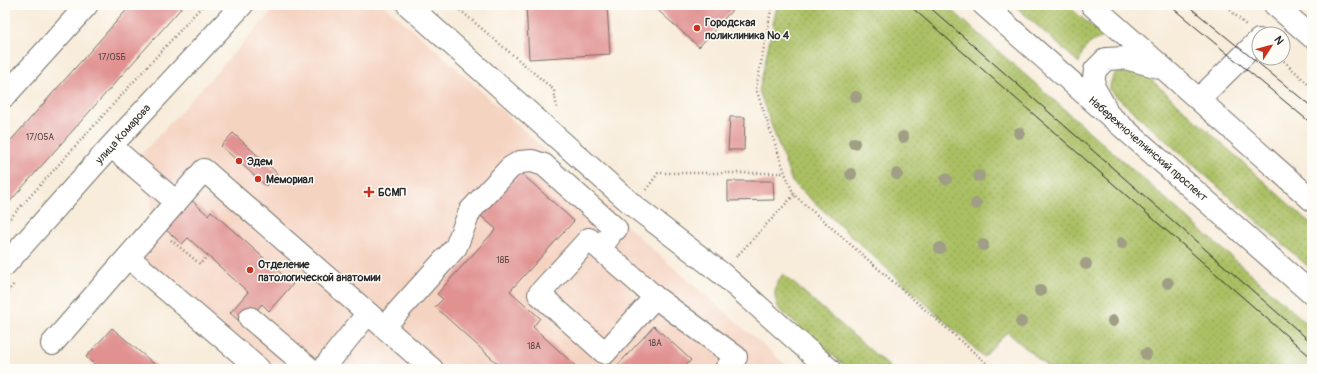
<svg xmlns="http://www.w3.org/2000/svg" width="1317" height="374" viewBox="0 0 1317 374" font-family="Pangolin,sans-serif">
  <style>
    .built { fill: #f5d3c1 }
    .grass { fill: url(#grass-dots); stroke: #6b7648 }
    .building { fill: #e09190 }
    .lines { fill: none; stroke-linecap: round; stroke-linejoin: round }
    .minor-casing { stroke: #736f68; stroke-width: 24 }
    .major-casing { stroke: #736f68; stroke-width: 24 }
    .path { stroke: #736f68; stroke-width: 2.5; stroke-dasharray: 1 3; stroke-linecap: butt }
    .minor { stroke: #fff; stroke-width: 22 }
    .major { stroke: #fff; stroke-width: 22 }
    .tram { stroke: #2b2b2b; stroke-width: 1 }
    .tree { fill: #a09e85 }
    .poi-dot { fill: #c8321e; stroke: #fdfcf7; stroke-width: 1.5 }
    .labels { text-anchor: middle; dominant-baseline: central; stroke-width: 3; stroke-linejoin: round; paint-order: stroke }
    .number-label { font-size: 9px; fill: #584444 }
    .poi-label { font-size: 11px; font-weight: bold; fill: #2b2b2b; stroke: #fdfcf7; text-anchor: start }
    .street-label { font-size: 11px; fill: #2b2b2b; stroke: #fdfcf7 }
  </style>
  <defs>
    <pattern id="grass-dots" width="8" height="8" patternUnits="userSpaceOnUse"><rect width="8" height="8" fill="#abc064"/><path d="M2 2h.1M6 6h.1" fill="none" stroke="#8b9c53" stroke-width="1.8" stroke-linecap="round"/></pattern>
  </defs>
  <rect width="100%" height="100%" fill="#fdfcf7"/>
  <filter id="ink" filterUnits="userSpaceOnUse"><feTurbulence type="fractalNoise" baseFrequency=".025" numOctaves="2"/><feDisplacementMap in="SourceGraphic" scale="8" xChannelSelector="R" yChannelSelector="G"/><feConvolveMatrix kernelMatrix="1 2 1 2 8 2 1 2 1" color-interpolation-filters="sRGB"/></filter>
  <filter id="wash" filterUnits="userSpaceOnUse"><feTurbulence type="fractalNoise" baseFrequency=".012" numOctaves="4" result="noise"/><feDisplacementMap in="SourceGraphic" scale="16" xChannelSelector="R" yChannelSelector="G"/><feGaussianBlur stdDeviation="0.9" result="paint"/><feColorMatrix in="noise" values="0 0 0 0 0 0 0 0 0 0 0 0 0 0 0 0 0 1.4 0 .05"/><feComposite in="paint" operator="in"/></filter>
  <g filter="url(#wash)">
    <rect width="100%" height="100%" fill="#f8ecda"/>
    <path class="built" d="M278 5H384L433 47 660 256 791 369H250L120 257 151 215V198L145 186 125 172Z"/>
    <path class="grass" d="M777 5H946L1312 328V369H1050L1007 332 984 357 792 182 759 91Z
      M1014 5H1067L1104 37C1089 42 1083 47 1079 63Z
      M1126 66 1137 67 1312 225V270L1110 91C1109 78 1116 72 1126 66Z
      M783 274 892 369H848L779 309C772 295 774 286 783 274Z"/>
    <g id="blocks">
      <path class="building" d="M131 5H184L5 207V147Z
        M526 5H607L610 54 529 59Z
        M652 5H730L734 8 699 47Z
        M730 117H745L744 150H728Z
        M233 133 277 173 266 186 221 146Z
        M521 173 574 221 510 291 540 318 533 327 579 369H500L497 366 498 364 435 307 443 299 437 294 496 229 481 216Z
        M728 181H773L774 200 728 201Z
        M190 199 208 215 211 211 293 284 269 311 262 304 244 325 230 313 248 292 188 238 182 244 164 228Z
        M654 326 691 360 683 369H614Z
        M112 328 160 369H100L86 357Z"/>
    </g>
  </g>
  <g filter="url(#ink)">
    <use href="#blocks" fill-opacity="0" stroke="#736f68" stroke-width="1"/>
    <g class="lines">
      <g class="minor-casing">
        <path id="minor" d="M408 5 635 207 721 273 829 369
          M1275 5 1312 37
          M5 96 87 5
          M1199 99 1259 40
          M111 146 175 201
          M609 237 599 248 655 297 736 357 726 369
          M599 248 589 239 539 294 605 353 655 297
          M5 265 111 146 242 5
          M250 318 310 369
          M384 327 456 247 470 211 510 168 520 162 532 161 544 165 616 229
          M52 344 128 257
          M259 369 128 257 204 170 432 369
          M323 369 368 313"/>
      </g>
      <g class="major-casing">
        <path id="major" d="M984 5 1312 294
          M1092 5 1312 200
          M1105 107 1093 86 1095 70 1106 59 1125 58 1159 67"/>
      </g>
      <path class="path" d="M454 5 554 90 557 109
        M772 5 756 89 785 173 794 195 993 369
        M1224 5 1246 25
        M1281 58 1312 88
        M646 190 658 173H785
        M5 224 203 5
        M171 240 200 264 207 256
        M736 257 794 195
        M5 295 14 284"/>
      <use href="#minor" class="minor"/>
      <use href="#major" class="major"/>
      <path class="tram" d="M909 5 1312 358
        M927 5 1312 343
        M1169 5 1312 124
        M1187 5 1312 107"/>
    </g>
    <g class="tree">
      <circle cx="856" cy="97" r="6"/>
      <circle cx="1019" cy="133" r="6"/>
      <circle cx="903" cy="137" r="6"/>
      <circle cx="854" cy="143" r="6"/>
      <circle cx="851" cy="174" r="6"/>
      <circle cx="897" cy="174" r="6"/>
      <circle cx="979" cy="176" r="6"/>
      <circle cx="946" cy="179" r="6"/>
      <circle cx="976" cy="204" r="6"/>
      <circle cx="1122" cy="243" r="6"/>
      <circle cx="983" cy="245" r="6"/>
      <circle cx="940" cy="248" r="6"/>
      <circle cx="1086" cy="264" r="6"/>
      <circle cx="1168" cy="283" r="6"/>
      <circle cx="1040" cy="291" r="6"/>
      <circle cx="1113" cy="321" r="6"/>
      <circle cx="1021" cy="322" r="6"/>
      <circle cx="1146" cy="354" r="6"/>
    </g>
  </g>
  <g class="poi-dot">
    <circle cx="697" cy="28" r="4"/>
    <circle cx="239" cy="161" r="4"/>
    <circle cx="258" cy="179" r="4"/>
    <path d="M367 186h4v4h4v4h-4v4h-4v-4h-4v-4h4z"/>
    <circle cx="250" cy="270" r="4"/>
  </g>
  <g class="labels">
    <g class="number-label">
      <text x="112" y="57">17/05Б</text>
      <text x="40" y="137">17/05А</text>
      <text x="503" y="260">18Б</text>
      <text x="655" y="343">18А</text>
      <text x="534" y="346">18А</text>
    </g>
    <g class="poi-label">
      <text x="705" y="22">Городская<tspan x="705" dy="13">поликлиника № 4</tspan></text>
      <text x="247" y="161">Эдем</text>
      <text x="266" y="179">Мемориал</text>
      <text x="378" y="192">БСМП</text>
      <text x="258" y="264">Отделение<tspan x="258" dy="13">патологической анатомии</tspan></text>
    </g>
    <g class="street-label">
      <text transform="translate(123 134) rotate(-48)">улица Комарова</text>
      <text transform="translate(1148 149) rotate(41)">Набережночелнинский проспект</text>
    </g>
  </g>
  <rect width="1317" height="374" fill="none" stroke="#fdfcf7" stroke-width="20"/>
  <g transform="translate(1271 46) rotate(54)"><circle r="19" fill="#fdfcf7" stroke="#a9a8a5"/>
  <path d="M0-3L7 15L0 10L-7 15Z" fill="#c8321e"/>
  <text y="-6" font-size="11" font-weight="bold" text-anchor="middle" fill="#2b2b2b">N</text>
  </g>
</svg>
